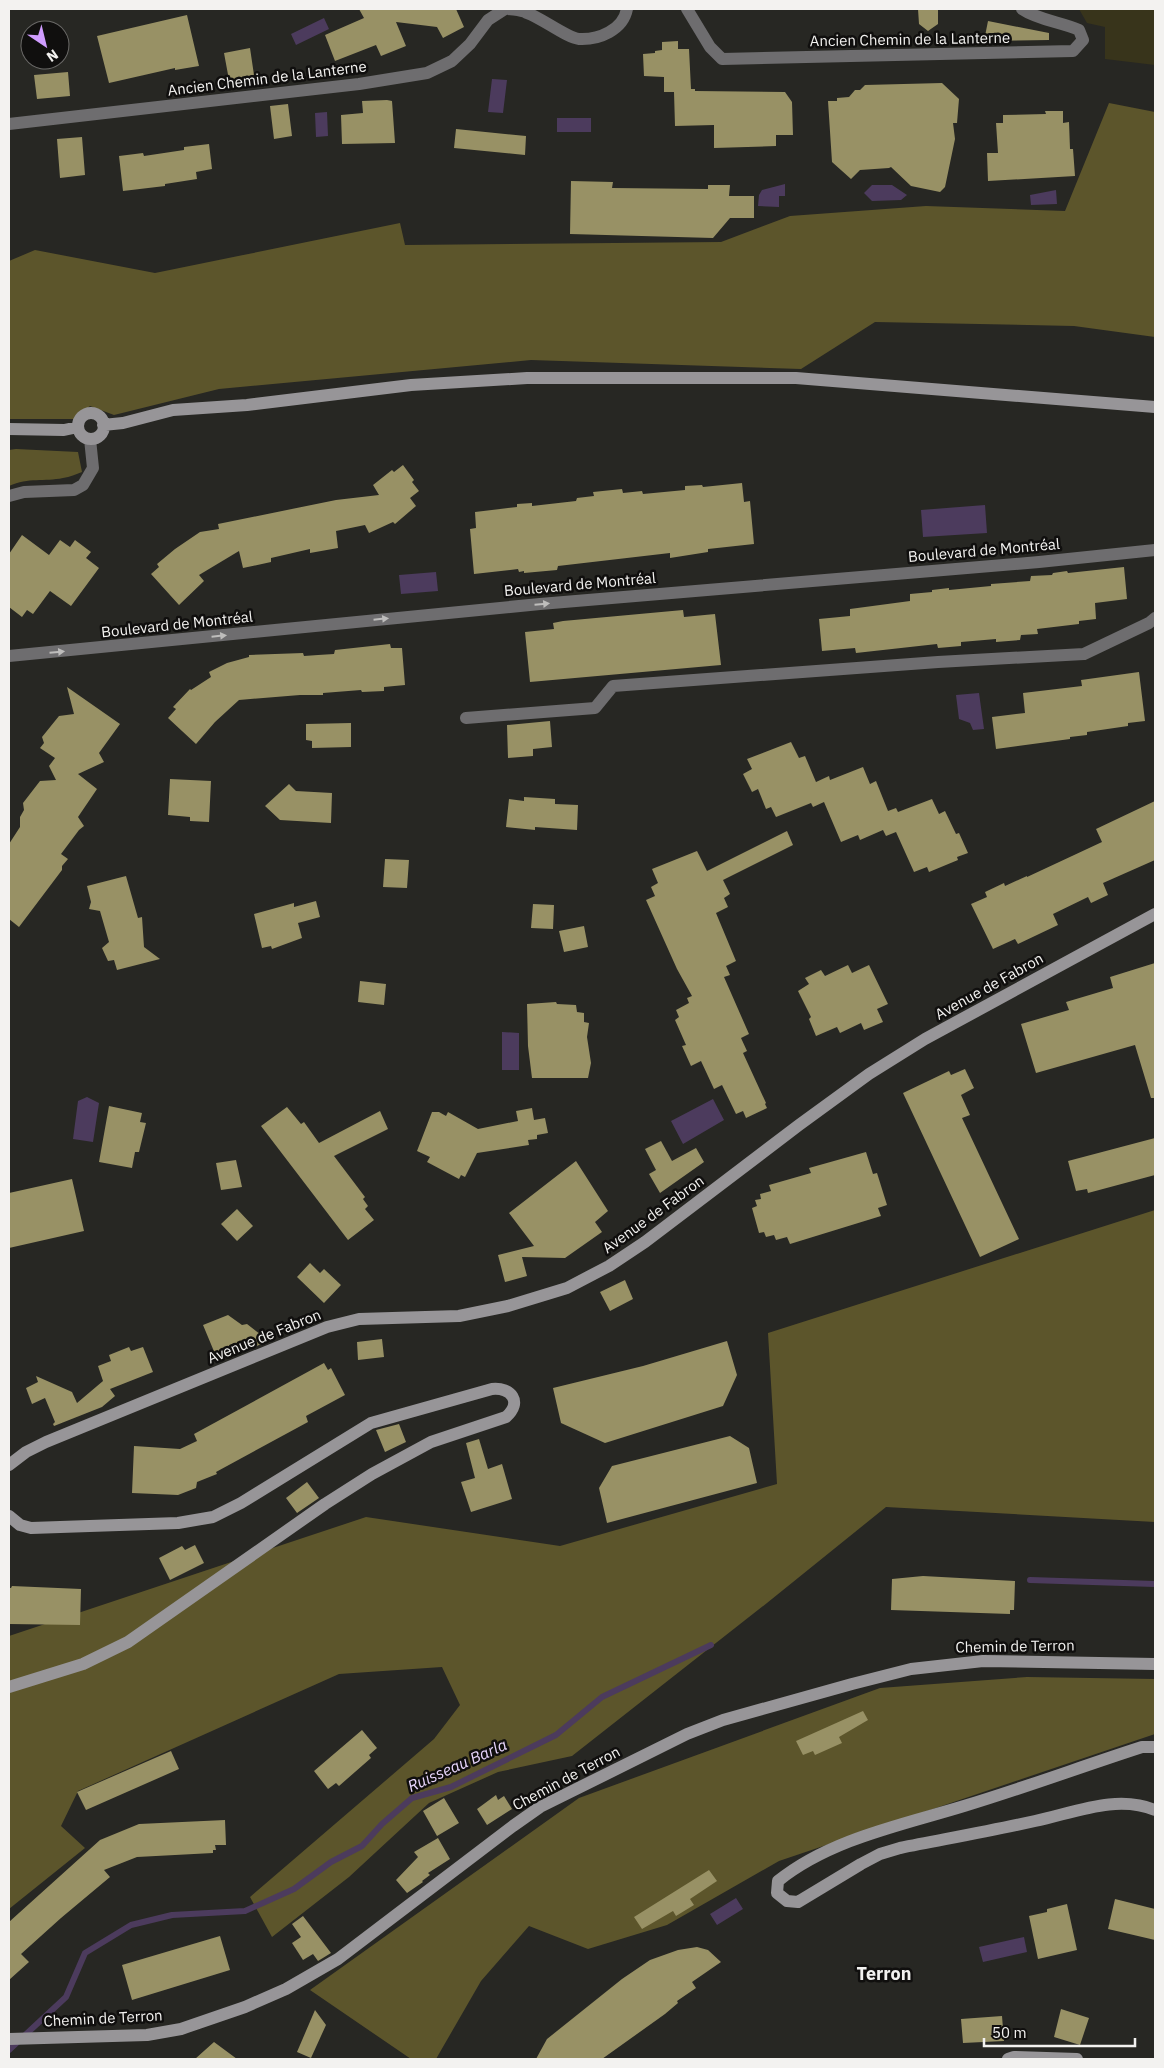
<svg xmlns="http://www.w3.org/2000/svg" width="1164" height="2068" viewBox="0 0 1164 2068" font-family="'IBM Plex Sans',sans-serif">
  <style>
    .green { fill: #38341b }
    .forest { fill: #5c552b }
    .water { fill: #4c3b5d }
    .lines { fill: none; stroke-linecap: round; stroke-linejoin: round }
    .stream { stroke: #4c3b5d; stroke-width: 6 }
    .building { fill: #989165 }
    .street { stroke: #6e6d6f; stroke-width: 12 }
    .secondary { stroke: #979598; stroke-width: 12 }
    .oneway { fill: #bebdbc }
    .labels { text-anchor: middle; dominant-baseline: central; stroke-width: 5; stroke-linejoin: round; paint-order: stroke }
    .street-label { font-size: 15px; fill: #f3f2f0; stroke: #100f0e }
    .water-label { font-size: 16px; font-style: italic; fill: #e8d6fc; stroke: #100f0e }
    .quarter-label { font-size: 18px; font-weight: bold; fill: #f3f2f0; stroke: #100f0e }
  </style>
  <rect width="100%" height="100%" fill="#272723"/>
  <path class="green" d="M1079 9H1155V65L1105 59V27L1087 23Z"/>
  <path class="forest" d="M1109 103 1155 112V337L1074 326 875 322 801 369 531 360 219 389 114 415 90 406 75 419H9V261L35 250 155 273 400 223 405 245 721 242 790 216 926 206 1065 211Z
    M16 449 78 452 82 472C76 474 70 477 63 478 44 482 29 477 9 486V450Z
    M1155 1210V1522L886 1507 767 1603 572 1756 498 1772 429 1803 349 1877 272 1937 250 1897 434 1739 460 1705 442 1667 339 1674 78 1791 61 1826 85 1848 9 1909V1636L366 1517 560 1546 777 1484 768 1333Z
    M1027 1677 1155 1679V1734L779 1861 667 1925 588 1949 529 1926 481 1981 436 2059H411L310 1990 579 1798 880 1688Z"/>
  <path class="water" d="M324 18 329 29 296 45 291 34Z
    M492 79 507 80 503 113 488 112Z
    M327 112 328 136 316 137 315 113Z
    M557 118H591V132H557Z
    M785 184V196H779V207L758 206 759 195 762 190Z
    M872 185H892L907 195 901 200 872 201 864 193Z
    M1056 190 1057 204 1031 205 1030 195Z
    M985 505 987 533 923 537 921 510Z
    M436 572 438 591 401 594 399 575Z
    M979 693 984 729 973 730 970 723 959 719 956 695Z
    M502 1032 519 1033V1070H502Z
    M87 1097 99 1103 93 1142 73 1139 78 1101Z
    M713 1099 724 1120 683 1144 671 1121Z
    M736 1898 743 1909 717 1925 710 1914Z
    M1024 1937 1027 1952 983 1962 979 1947Z"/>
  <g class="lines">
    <path class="stream" d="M1030 1580 1155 1584
      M9 2050 66 1997 85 1953 131 1925 172 1915 245 1911 294 1889 331 1862 362 1846 382 1824 412 1798 451 1787 556 1735 602 1697 711 1645"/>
  </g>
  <path class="building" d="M359 9H456L464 27 443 38 437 27 396 22 406 46 381 56 376 45 335 61 325 35 364 18Z
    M918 9H938V24L928 31 919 24Z
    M187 15 199 66 175 70V68L109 83 97 36Z
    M988 21 1049 33V40L984 41Z
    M678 41V49H689L691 89H695V91L785 92 792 102 793 135H776V146L714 148V125L675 126 674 92H664V77L644 76 643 54 655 53V51L662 50V42Z
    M250 48 254 75 229 80 224 53Z
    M68 72 70 96 37 99 34 75Z
    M942 83 959 99 957 123H953L955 139 945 187 940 192 911 186 891 167 889 168 860 170 851 179 832 162 828 101H837V98L849 97 855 90H860L865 85Z
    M387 100 392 101 395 143 342 144 341 115 363 113 362 101Z
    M288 104 292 136 274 139 270 106Z
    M1045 111H1063V123L1069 122 1070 149H1073L1075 176 988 181 987 153H998L996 123H1003V115L1046 114Z
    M456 129 526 136 525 155 454 148Z
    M82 137 85 175 60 178 57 139Z
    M209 144 212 169 196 172 197 179 165 184V186L123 191 119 156 143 153 144 156 184 150V147Z
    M571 181 613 182 612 188 708 189V185H730L729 196H754V218H730L713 238 570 234Z
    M403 465 414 480 412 482 419 491 410 498 416 506 395 524 393 522 369 533 365 525 336 531 338 548 310 553V549L271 558V562L243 568 239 551 199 575 204 581 179 605 151 574 159 567 157 564 175 549 200 532 219 529 218 524 336 500 379 495 373 485 392 470 394 472Z
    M742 483 744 502 750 501 754 544 708 549V552L670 558V553L558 566 557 570 524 573V571L519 572 518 569 474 574 470 529 476 528 475 512 517 507V504L532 503V506L576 501 577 498 594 496 593 492 622 489 623 493 642 491 643 494 685 490V486L702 485 703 487Z
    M22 535 49 555 60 540 70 547 75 540 91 552 86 558 99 568 71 606 50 591 33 614 27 610 22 617 9 607V554Z
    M1124 567 1127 599 1095 603 1096 619 1079 621V624L1037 629 1038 634 1021 635 1020 640 996 642V639L961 642V646L938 648 937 644 856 653 855 648 822 651 819 619 850 616V609L910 601V594L932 592V590L949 588V590L991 586V584L1030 581 1031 576 1052 575 1053 573 1067 571 1068 573Z
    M683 610 684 617 715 614 721 665 530 682 525 632 554 629 553 623 563 621Z
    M390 644 391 648H402L405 685 384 687V691L362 692 361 690 323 693V695H300L239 700 215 722 196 744 168 718 176 709 173 707 190 689 191 690 211 677 209 672 227 663 249 657V655L303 653 304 656 318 655 334 654 335 650Z
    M1139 672 1145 721 1128 723V726L1087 732V735L1070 737V739L996 749 992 717 1025 713 1023 693 1082 686 1081 680Z
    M67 687 120 724 99 753 104 762 78 774 97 789 78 817 84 826 79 830 61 854 68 859 62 866V870L19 927 9 919V844L20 827V817L24 810 23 803 40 781 56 780 49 766 55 758 40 748 44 743 42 737 59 716 74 714Z
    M550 721 552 747 533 749V756L508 758 507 725Z
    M351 723V747L312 748V741L306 740V724Z
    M791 742 799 758 805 756 816 782 829 776 830 780 863 767 870 784 876 781 888 811 896 808 898 812 932 799 939 814 945 811 956 834 959 833 968 853 957 857 958 860 929 872 927 867 914 872 896 832 886 836 883 830 860 840 858 835 841 842 824 802 813 807 811 803 776 817 771 807 766 809 758 789 752 792 743 774 752 769 747 759Z
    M170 779 211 781 209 822 190 821V817L168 815Z
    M289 784 296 791 332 793 331 823 280 820 265 806Z
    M524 797 555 799V804L578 805 577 830 535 827V830L506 827 509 799 524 801Z
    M1155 801V860L1103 883 1108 895 1091 903 1088 897 1053 914 1058 925 1018 944 1015 939 993 949 971 904 987 897 985 892 1004 883 1005 886 1027 876V877L1102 842 1096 829Z
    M787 831 793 845 723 880 730 894 724 898 728 907 716 913 736 961 726 966 730 975 724 977 749 1034 741 1038 747 1051 743 1053 766 1103 765 1104 767 1108 746 1118 743 1111 736 1114 722 1085 714 1089 701 1061 691 1066 682 1046 686 1045 675 1020 679 1017 676 1010 689 1003 687 998 692 996 677 969 646 900 655 896 651 887 658 883 652 869 697 851 707 871Z
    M385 859 409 860 407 888 383 887Z
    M126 876 138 918 142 917 144 947 160 959 117 970 114 960 108 961 102 948 109 942 100 911 89 909 91 902 87 886Z
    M316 901 320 917 298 923 302 938 272 949 271 946 262 948 254 914 294 903V907Z
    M533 904 554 905 553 929 531 928Z
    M584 926 588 947 564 952 559 931Z
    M1155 963V1098H1151L1135 1045 1036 1073 1021 1024 1069 1010 1066 1002 1113 988 1110 977Z
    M848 965 852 973 869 965 888 1004 877 1009 883 1022 864 1030 861 1023 840 1033 837 1027 816 1036 809 1019 811 1017 798 991 809 984 805 978 821 970 825 976Z
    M360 981 386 984 384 1005 358 1002Z
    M556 1002 557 1004 576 1005 577 1012 584 1013V1022L589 1023 587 1037 591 1063 588 1078H532L528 1046 527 1004Z
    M965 1069 974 1088 961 1095 970 1115 962 1118 1019 1239 980 1257 903 1093 949 1071 951 1075Z
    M109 1106 142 1113 140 1122 146 1123 139 1152H135L132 1168 99 1162Z
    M287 1107 301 1124 304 1122 319 1143 380 1111 388 1129 334 1156 365 1197 363 1199 368 1206 365 1209 374 1220 348 1240 261 1126Z
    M532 1108 534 1120 545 1118 548 1133 537 1135V1139L528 1140 529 1145 477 1153 465 1177 461 1175 459 1179 427 1162 430 1157 417 1151 432 1112H439L446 1116 448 1112 478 1129 518 1121 516 1111Z
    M1155 1138V1175L1088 1193 1087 1189 1076 1191 1068 1161Z
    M661 1141 672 1161 696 1148 704 1162 660 1193 649 1174 656 1170 645 1149Z
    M866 1152 873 1174 877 1173 887 1205 878 1208 881 1216 790 1244 787 1237 776 1240 774 1235 766 1237 764 1232 759 1233 752 1208 757 1206 755 1200 761 1199 760 1194 771 1191 769 1185 811 1173 809 1168Z
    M236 1160 242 1187 221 1190 216 1163Z
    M576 1161 608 1211 595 1222 602 1232 565 1258 522 1257 527 1276 505 1282 498 1255 534 1246 509 1213Z
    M72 1179 84 1231 9 1248V1193Z
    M237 1209 253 1226 237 1241 221 1224Z
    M310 1263 320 1273 324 1269 341 1285 324 1303 297 1277Z
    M625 1280 633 1299 610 1311 600 1292Z
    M228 1315 242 1325 247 1324 269 1341 218 1361 203 1325Z
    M382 1339 384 1357 358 1360 357 1342Z
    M727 1341 737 1375 723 1406 605 1443 561 1423 553 1388 643 1366Z
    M129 1347 131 1351 143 1347 153 1372 110 1389 115 1396 102 1407 54 1426 53 1424 55 1422 45 1398 32 1404 26 1388 38 1382 36 1376 72 1392 77 1403 103 1381 98 1366 111 1361 109 1355Z
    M324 1363 328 1370 331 1368 345 1395 306 1416 308 1422 216 1472 217 1474 197 1482 196 1488 178 1495 132 1493 134 1446 180 1449 197 1441 194 1434Z
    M399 1424 406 1442 385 1452 376 1430Z
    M730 1436 749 1448 757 1483 607 1523 599 1488 612 1466Z
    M479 1439 488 1469 502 1464 512 1499 471 1512 461 1482 475 1478 466 1443Z
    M307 1482 319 1498 297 1513 286 1498Z
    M195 1545 204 1563 170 1580 159 1558 182 1546 185 1550Z
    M923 1576 1015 1581 1014 1610H1010V1614L891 1610 892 1579Z
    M12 1586 81 1589 80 1625 9 1624V1588H11Z
    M863 1711 868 1720 839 1737 842 1743 815 1755 813 1751 803 1755 796 1741Z
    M362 1730 377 1748 369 1755 371 1758 339 1786 336 1783 328 1789 314 1771Z
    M171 1751 179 1769 86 1810 77 1792Z
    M496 1795 498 1800 504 1796 512 1809 487 1825 477 1809Z
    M444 1798 459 1823 437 1836 423 1811Z
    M225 1820 226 1845H215L216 1850H213V1853L137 1857 104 1870 110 1877 61 1918 21 1954 29 1962 9 1980V1922L100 1840 139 1824Z
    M438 1838 450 1859 428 1873 430 1875 422 1881 423 1882 407 1893 396 1880 418 1857 414 1852Z
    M709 1870 717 1881 690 1899 694 1905 676 1916 673 1911 642 1929 634 1917Z
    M1115 1899 1155 1909V1940L1108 1929Z
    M1067 1904 1077 1950 1038 1959 1029 1916 1047 1912V1909Z
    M303 1916 331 1953 318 1961 313 1954 303 1960 292 1943 301 1937 292 1924Z
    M220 1936 230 1970 132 2000 122 1965Z
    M697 1947 708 1950 721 1962 692 1982 696 1988 677 2001 678 2003 665 2014 602 2059H536L547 2039 622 1979 650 1960 678 1950Z
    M1061 2009 1089 2018 1080 2045 1054 2037Z
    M315 2010 326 2025 311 2058 297 2052Z
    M1002 2016 1004 2041 963 2043 961 2019Z
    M214 2042 237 2059H195Z"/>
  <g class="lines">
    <path class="street" d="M509 9C515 10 522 10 527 13 540 17 567 38 579 39 599 40 623 30 627 9
      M687 9 710 47 722 59 1073 51 1083 40 1079 30C1061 22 1038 20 1022 9
      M9 124 359 84 427 73 452 61 470 44 488 20 505 9
      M9 496 24 492 74 490 83 485 93 468 90 439
      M9 656 540 604 1039 562 1155 550
      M466 718 595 708 613 686 938 662 1084 654 1149 623 1155 618"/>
    <path class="secondary" d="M78 426a13 13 0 1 1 26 0a13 13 0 1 1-26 0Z
      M103 425 123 423 173 410 247 405 411 385 527 378H796L1155 407
      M9 429 64 430 78 427
      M9 1465 26 1452 46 1442 327 1327 359 1319 459 1316 508 1306 567 1288 609 1266 645 1242 799 1125 869 1074 925 1039 1155 914
      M9 1516 20 1525 31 1528 178 1523 213 1517 241 1503 371 1423 492 1389C511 1387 523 1402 506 1417L431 1442 372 1474 325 1504 128 1642 83 1664 9 1687
      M1155 1747H1142C1083 1766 1024 1788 964 1806 902 1825 830 1839 778 1881L777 1893 787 1901 798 1902 861 1864 880 1854 900 1848C945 1839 991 1831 1035 1821 1074 1813 1116 1794 1155 1810
      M9 2039 147 2035 181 2029 245 2007 286 1989 338 1959 513 1826 540 1807 687 1734 723 1720 852 1684 911 1669 983 1661 1155 1664
      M1008 2059 1014 2057 1077 2059"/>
  </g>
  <defs><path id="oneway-solid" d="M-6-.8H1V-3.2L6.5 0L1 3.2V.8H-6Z" transform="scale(1.25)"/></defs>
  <g class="oneway">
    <use href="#oneway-solid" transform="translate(542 604) rotate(-5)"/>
    <use href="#oneway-solid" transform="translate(381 619) rotate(-6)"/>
    <use href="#oneway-solid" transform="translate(219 636) rotate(-6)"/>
    <use href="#oneway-solid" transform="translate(57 652) rotate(-5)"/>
  </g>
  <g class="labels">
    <g class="street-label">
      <text transform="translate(910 39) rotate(-1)">Ancien Chemin de la Lanterne</text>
      <text transform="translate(267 78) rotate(-7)">Ancien Chemin de la Lanterne</text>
      <text transform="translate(984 550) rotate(-5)">Boulevard de Montréal</text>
      <text transform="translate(580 584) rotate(-5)">Boulevard de Montréal</text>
      <text transform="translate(177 624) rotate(-6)">Boulevard de Montréal</text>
      <text transform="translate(989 986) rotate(-29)">Avenue de Fabron</text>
      <text transform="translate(653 1214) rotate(-36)">Avenue de Fabron</text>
      <text transform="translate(264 1336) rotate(-22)">Avenue de Fabron</text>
      <text transform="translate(1015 1646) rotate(-1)">Chemin de Terron</text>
      <text transform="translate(566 1778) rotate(-28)">Chemin de Terron</text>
      <text transform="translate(103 2018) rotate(-3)">Chemin de Terron</text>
    </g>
    <g class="water-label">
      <text transform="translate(457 1765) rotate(-24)">Ruisseau Barla</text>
    </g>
    <g class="quarter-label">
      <text x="884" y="1973">Terron</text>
    </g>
  </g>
  <rect width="1164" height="2068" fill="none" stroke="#f3f2f0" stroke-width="20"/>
  <g transform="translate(45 45) rotate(145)"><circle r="24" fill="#100f0e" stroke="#6b6a68"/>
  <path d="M0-4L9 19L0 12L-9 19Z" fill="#d09dff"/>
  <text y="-8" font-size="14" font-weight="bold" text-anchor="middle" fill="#f3f2f0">N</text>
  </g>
  <path d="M984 2038v8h151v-8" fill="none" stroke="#f3f2f0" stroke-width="2.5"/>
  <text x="992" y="2038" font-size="15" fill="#f3f2f0" stroke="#100f0e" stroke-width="4" paint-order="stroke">50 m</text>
</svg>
